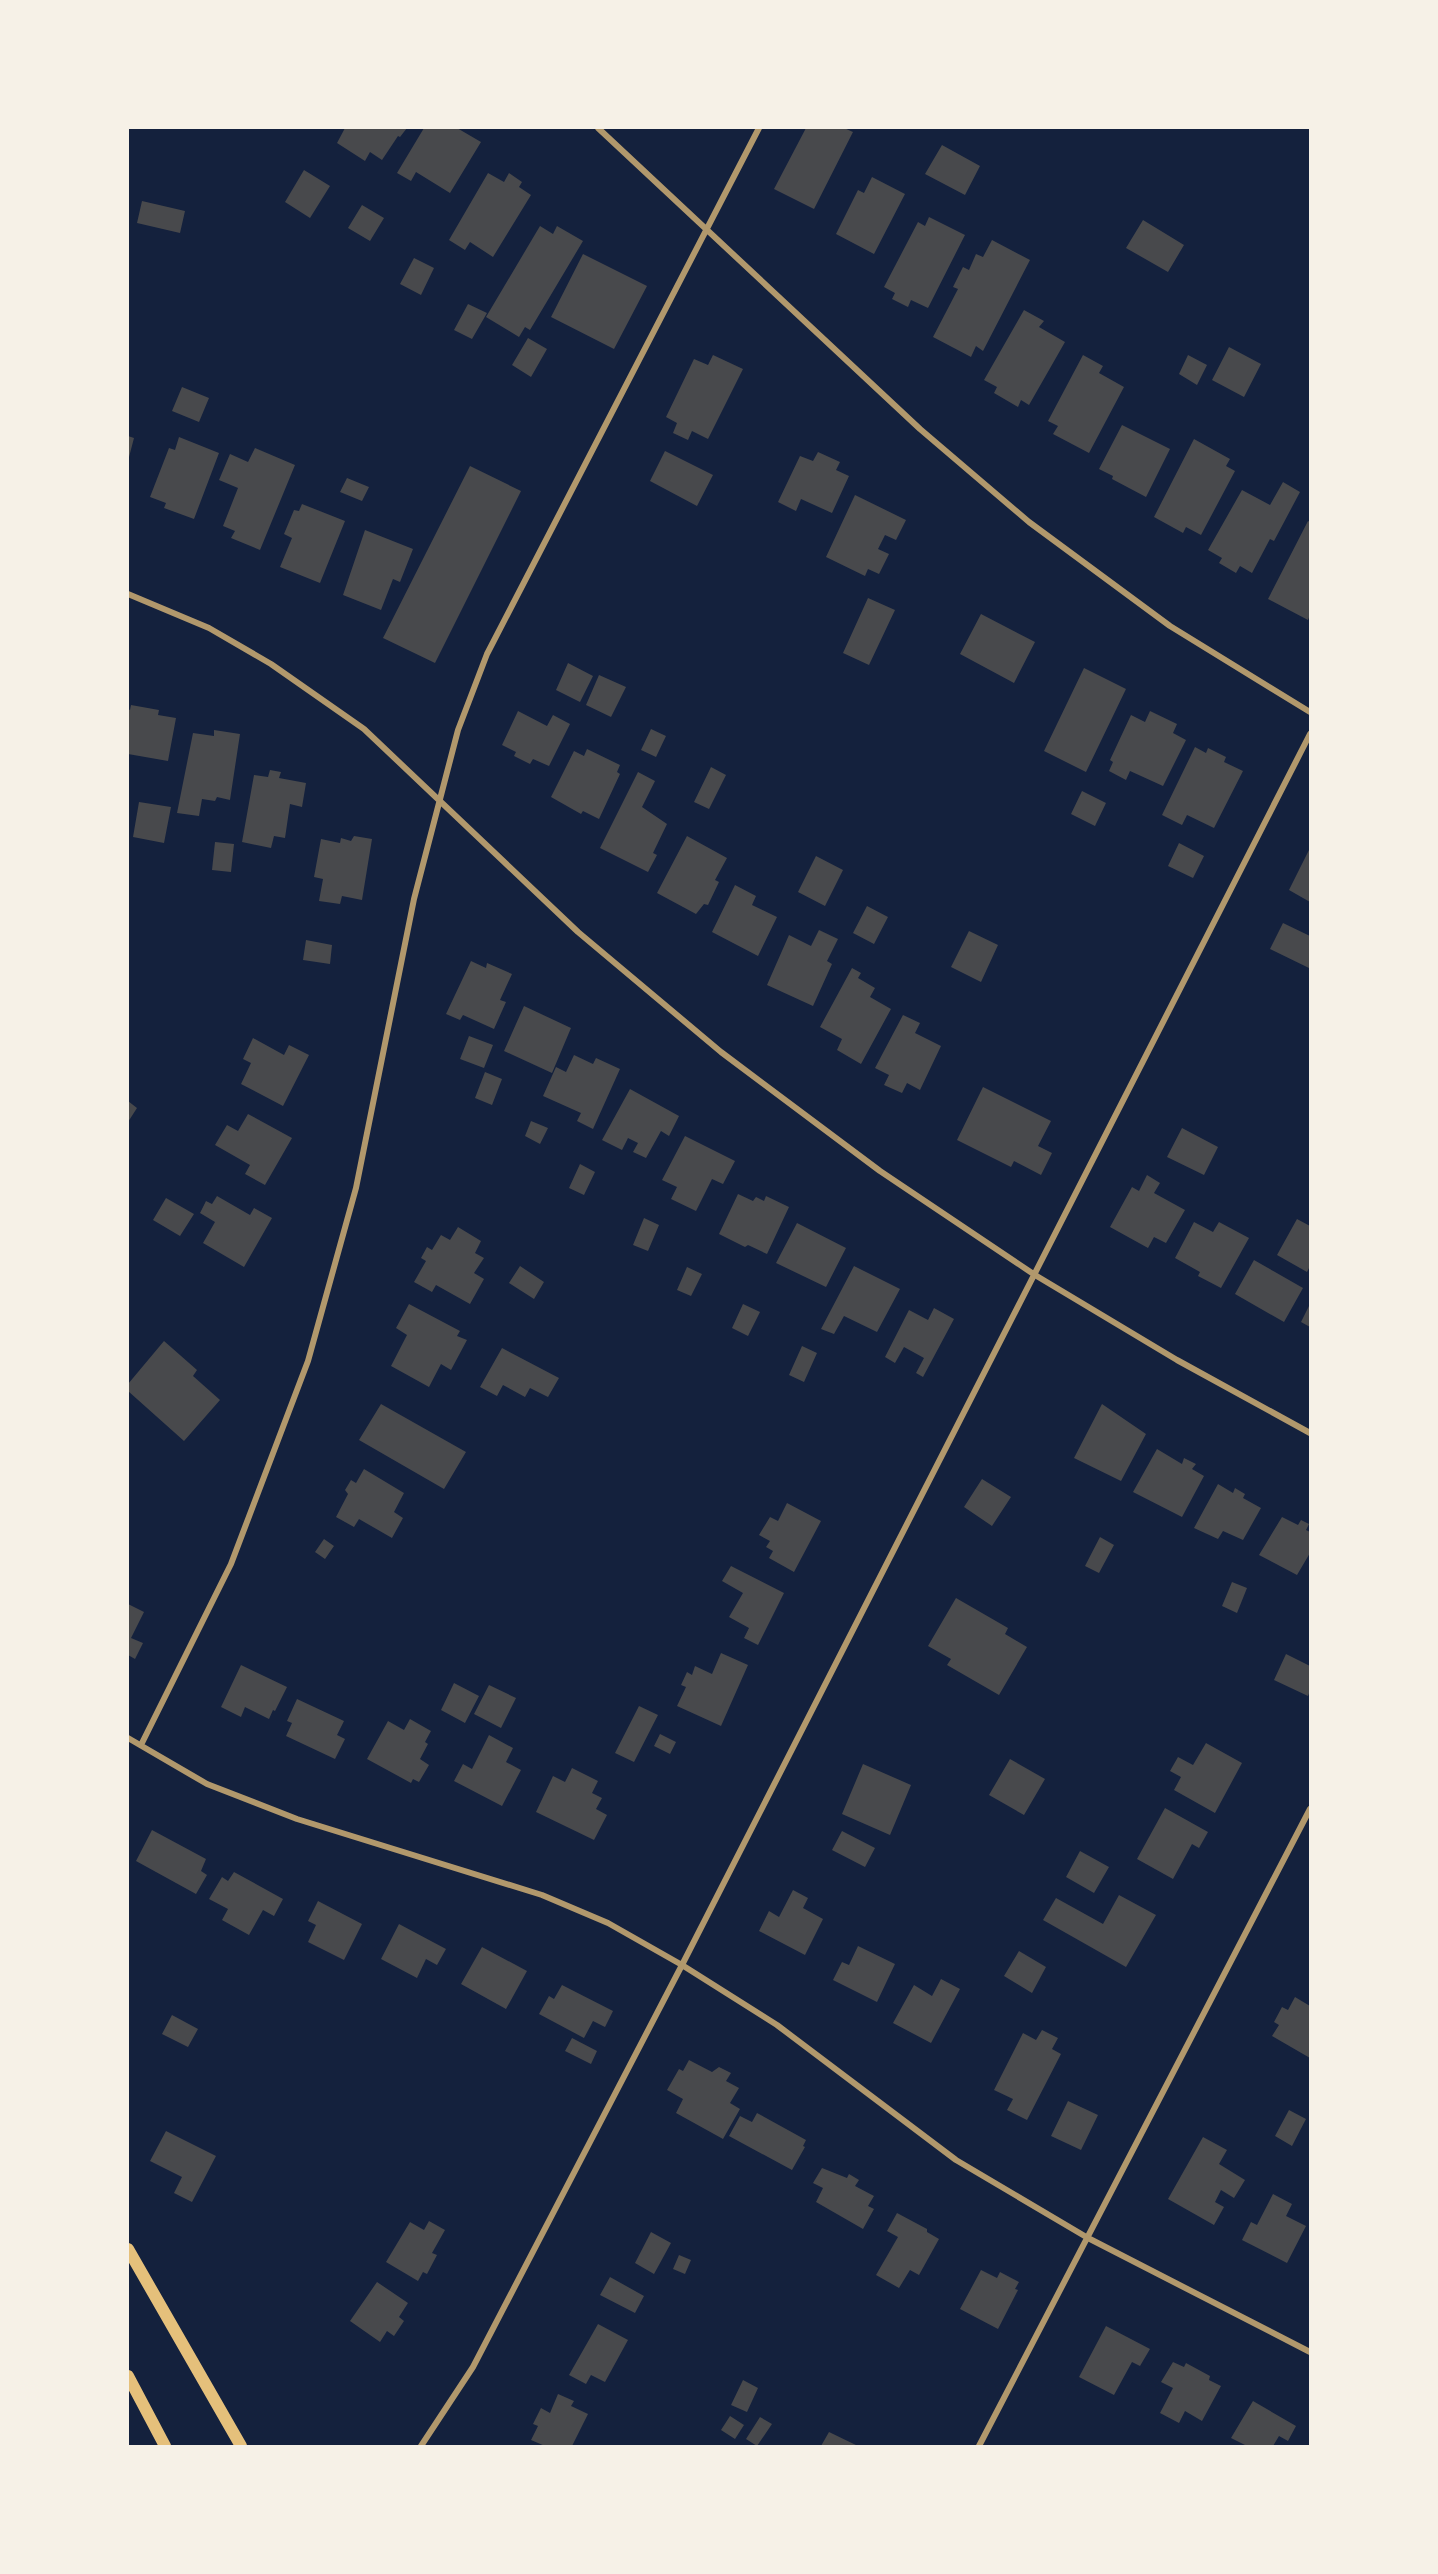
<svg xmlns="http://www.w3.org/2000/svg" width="1438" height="2574" viewBox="0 0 1438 2574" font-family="'DM Sans',sans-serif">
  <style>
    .building { fill: #48494c }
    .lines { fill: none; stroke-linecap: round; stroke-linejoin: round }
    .minor { stroke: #b1986c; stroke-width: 6 }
    .secondary { stroke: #e5c07b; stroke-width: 12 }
  </style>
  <rect width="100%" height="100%" fill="#14213d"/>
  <path class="building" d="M345 128H407L400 137 398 136 382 160 370 152 365 161 337 143Z
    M424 128H457L481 142 450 193 416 172 411 181 397 173Z
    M806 128H844L853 132 814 209 774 189Z
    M942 145 980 166 965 195 925 174Z
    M304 170 330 186 310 218 285 202Z
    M488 173 504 182 509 173 522 182 519 187 531 195 493 257 470 242 465 250 449 240Z
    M872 177 905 194 874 254 836 234 858 190 864 193Z
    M142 201 185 211 180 233 137 223Z
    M362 205 384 218 370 241 348 228Z
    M929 217 965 235 928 308 911 300 908 307 892 299 895 293 884 287 918 222 925 226Z
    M1143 220 1184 245 1168 272 1126 248Z
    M540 226 553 234 557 226 583 241 530 330 525 327 519 337 486 317Z
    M992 240 1030 260 983 351 976 346 971 357 933 337 958 289 953 287 963 267 969 270 976 254 983 257Z
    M583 254 647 286 614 349 551 317Z
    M414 258 434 268 421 295 400 284Z
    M468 304 487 313 472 339 454 330Z
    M1024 310 1044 321 1039 327 1065 342 1029 405 1021 400 1018 407 994 393 997 387 984 380Z
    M528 338 547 349 531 377 512 365Z
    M1229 347 1261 364 1244 397 1212 380Z
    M713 355 743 369 708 439 692 431 688 440 673 433 677 423 666 417 694 359 708 365Z
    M1083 355 1103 366 1099 373 1124 387 1089 453 1053 434 1058 426 1048 421Z
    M1188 355 1207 365 1197 385 1179 374Z
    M182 387 209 398 199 422 172 411Z
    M1122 425 1170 449 1146 497 1112 479 1113 476 1099 469Z
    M128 436 134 438 128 461Z
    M179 437 219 453 194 519 164 508 166 503 150 497 169 448 175 450Z
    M1194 439 1230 459 1226 466 1235 471 1201 535 1186 527 1183 533 1154 517Z
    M255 448 295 465 260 550 231 538 235 531 223 526 238 488 219 480 230 454 248 462Z
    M665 451 713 475 697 506 650 481Z
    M818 452 840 462 836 470 849 476 832 513 801 499 796 511 778 502 800 456 813 461Z
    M470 466 521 491 435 663 383 638Z
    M347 478 369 487 362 501 340 492Z
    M1283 482 1300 492 1274 541 1270 539 1252 573 1240 566 1236 573 1219 563 1222 558 1208 550 1242 490 1270 505Z
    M855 495 906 520 896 540 885 535 878 549 889 554 879 574 868 569 865 576 826 557Z
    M302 504 345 521 320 583 280 567 292 538 284 534 294 510 299 511Z
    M1308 521 1310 522V615L1308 620 1268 599Z
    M365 530 413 549 400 582 393 579 381 610 343 595Z
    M868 598 895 610 869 665 843 653Z
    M981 614 1035 642 1014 683 960 654Z
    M568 663 593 676 580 702 556 690Z
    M1084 668 1126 689 1086 772 1044 751Z
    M599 675 626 687 611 717 586 705Z
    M131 705 159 710 158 715 176 718 168 761 128 754V709L130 710Z
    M518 711 547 726 553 715 570 724 549 766 533 759 530 764 514 756 516 752 502 745Z
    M1150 711 1177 724 1173 733 1186 740 1163 786 1130 771 1126 780 1109 771 1113 762 1110 760 1131 715 1145 722Z
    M651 729 666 736 656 757 641 750Z
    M214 730 240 734 230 800 217 797 215 801 202 799 199 816 177 813 193 733 214 736Z
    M1195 747 1206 753 1208 748 1226 757 1224 762 1243 771 1214 828 1187 815 1182 825 1162 815Z
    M587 749 620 765 617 772 620 774 599 819 583 811 581 814 551 797 574 751 584 756Z
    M711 767 726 775 709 809 694 802Z
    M270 770 281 772 279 778 306 783 302 807 290 804 285 838 274 836 271 848 242 842 254 775 268 777Z
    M638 772 655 781 642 807 667 824 653 853 657 855 648 872 600 848Z
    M1082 791 1106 803 1095 826 1071 814Z
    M139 802 171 807 164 843 133 837Z
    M354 836 372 839 362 900 342 896 340 904 319 901 323 879 314 877 321 839 340 843 341 838 351 841Z
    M687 836 727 858 715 880 719 882 708 905 704 904 696 914 657 893Z
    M215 842 234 844 231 872 212 870Z
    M1179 843 1204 856 1193 878 1168 866Z
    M1310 848V902L1289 890Z
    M816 856 843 870 825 906 798 892Z
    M735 885 756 896 752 905 777 917 758 956 712 932Z
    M867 906 888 917 874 944 853 933Z
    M1283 923 1310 936 1309 968 1270 949Z
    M819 930 838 939 827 961 832 964 813 1006 767 985 789 935 811 946Z
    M969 931 998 945 981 982 951 967Z
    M306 940 332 945 330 964 303 960Z
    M471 961 486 968 487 963 512 974 500 1000 506 1002 494 1029 463 1015 460 1020 446 1014Z
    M852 968 861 973 858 978 875 988 870 997 891 1009 861 1064 837 1050 842 1039 820 1027Z
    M524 1006 571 1028 552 1073 504 1051Z
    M903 1015 920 1023 915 1033 941 1046 920 1090 907 1083 902 1093 884 1085 889 1075 875 1068Z
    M469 1036 493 1045 484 1068 460 1059Z
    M253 1038 284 1055 289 1045 309 1055 283 1106 241 1084 251 1063 243 1059Z
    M574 1055 593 1064 596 1058 620 1069 593 1129 577 1121 581 1113 543 1096 556 1067 566 1072Z
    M485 1072 502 1079 492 1105 475 1098Z
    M983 1087 1051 1121 1038 1146 1052 1153 1041 1175 1014 1161 1011 1167 957 1140Z
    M630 1089 679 1116 669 1136 661 1131 646 1158 633 1152 638 1143 628 1138 622 1150 602 1140Z
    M128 1101 137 1108 128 1122Z
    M248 1114 292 1138 265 1185 245 1174 250 1165 215 1145 227 1125 238 1131Z
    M531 1121 548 1128 540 1144 525 1136Z
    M1182 1128 1218 1147 1204 1175 1167 1157Z
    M685 1136 735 1161 723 1184 712 1179 696 1211 671 1199 677 1187 662 1180Z
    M580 1164 595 1172 584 1195 569 1188Z
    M1147 1175 1160 1183 1154 1193 1185 1210 1166 1243 1154 1237 1148 1248 1110 1227 1132 1187 1139 1191Z
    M738 1194 753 1201 756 1197 764 1201 766 1196 789 1207 767 1254 748 1245 745 1247 719 1234Z
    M217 1196 250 1215 254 1208 272 1218 244 1267 203 1243 215 1222 200 1213 206 1201 212 1204Z
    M166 1198 194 1214 180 1236 153 1220Z
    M644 1218 659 1225 648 1251 633 1245Z
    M1297 1219 1310 1226V1266L1307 1272 1277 1255Z
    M1194 1222 1213 1232 1219 1222 1249 1238 1221 1288 1198 1276 1200 1272 1175 1258Z
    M797 1223 846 1248 826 1287 776 1263Z
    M458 1227 481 1241 475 1253 484 1258 474 1273 484 1279 470 1304 436 1285 432 1292 414 1282 426 1261 421 1258 427 1247 432 1250 441 1235 450 1240Z
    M1254 1260 1303 1288 1284 1322 1235 1294Z
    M520 1266 544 1282 534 1299 509 1283Z
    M854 1266 900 1289 877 1332 844 1316 834 1334 821 1329Z
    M687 1267 702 1274 691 1296 677 1290Z
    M409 1304 460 1331 457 1336 467 1340 451 1370 441 1364 429 1387 391 1366 407 1335 396 1328Z
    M743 1304 760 1312 748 1336 732 1328Z
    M1310 1304V1327L1301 1322Z
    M934 1308 954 1319 923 1377 916 1373 924 1358 904 1347 895 1363 885 1357 909 1310 928 1320Z
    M164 1341 197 1370 193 1376 220 1400 184 1441 128 1391V1384Z
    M802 1346 817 1353 804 1382 789 1375Z
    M502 1348 559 1378 548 1397 530 1388 525 1397 503 1385 497 1396 480 1387Z
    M381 1404 466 1452 444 1489 359 1440Z
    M1102 1404 1146 1434 1121 1481 1074 1458Z
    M1157 1449 1182 1464 1184 1458 1196 1464 1192 1469 1204 1476 1182 1517 1133 1492Z
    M364 1469 404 1493 394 1512 403 1518 392 1538 359 1519 354 1527 336 1517 348 1494 345 1490 351 1480 356 1483Z
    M982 1479 1011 1497 992 1526 964 1507Z
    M1218 1484 1233 1493 1235 1488 1245 1494 1243 1498 1261 1508 1243 1540 1223 1531 1218 1539 1194 1528Z
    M787 1503 821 1521 794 1572 769 1558 773 1551 766 1547 770 1541 759 1535 770 1517 778 1521Z
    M1282 1517 1298 1525 1301 1520 1309 1524 1306 1530 1310 1532V1553L1297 1575 1259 1555Z
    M1100 1537 1114 1545 1099 1573 1085 1566Z
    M324 1539 334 1546 325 1559 315 1552Z
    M731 1566 784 1593 758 1645 744 1638 749 1628 729 1617 743 1593 722 1581Z
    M1232 1582 1247 1588 1237 1613 1222 1606Z
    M956 1598 1008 1628 1005 1634 1027 1647 999 1695 947 1665 951 1659 928 1646Z
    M128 1604 144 1612 131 1638 143 1643 135 1659 128 1655Z
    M721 1653 748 1665 721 1726 677 1706 686 1687 681 1685 687 1672 692 1675 695 1666 712 1674Z
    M1286 1654 1310 1666V1691L1308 1696 1274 1680Z
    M241 1665 287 1687 275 1711 273 1710 269 1719 245 1707 241 1717 221 1707Z
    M454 1683 479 1696 465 1723 441 1710Z
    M489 1685 516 1698 501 1728 474 1714Z
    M297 1699 344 1721 337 1735 345 1739 335 1759 286 1736 292 1723 287 1721Z
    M639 1706 658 1715 634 1762 615 1753Z
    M410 1719 431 1731 425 1742 428 1744 420 1759 429 1765 419 1782 413 1779 411 1783 367 1759 388 1721 404 1730Z
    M660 1734 676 1742 670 1754 654 1746Z
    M489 1735 513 1748 506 1762 521 1770 502 1806 454 1781 463 1764 472 1769Z
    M1206 1743 1242 1763 1215 1813 1174 1790 1181 1777 1170 1771 1178 1757 1193 1765Z
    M1010 1759 1045 1779 1024 1815 989 1795Z
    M863 1764 911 1785 890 1835 842 1814Z
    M572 1768 598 1781 592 1793 602 1798 596 1809 607 1815 594 1840 536 1812 553 1776 565 1782Z
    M1165 1808 1208 1832 1199 1848 1192 1844 1173 1879 1137 1859Z
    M152 1830 206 1859 201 1871 207 1875 196 1894 136 1861Z
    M842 1831 875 1848 865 1867 832 1850Z
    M1080 1851 1109 1867 1094 1893 1066 1877Z
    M234 1872 283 1899 274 1916 263 1910 249 1935 222 1920 228 1909 209 1899 222 1877 228 1881Z
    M793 1890 808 1898 803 1908 823 1919 805 1955 759 1931 769 1911 779 1917Z
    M1119 1895 1156 1915 1126 1967 1043 1920 1056 1898 1103 1924Z
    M318 1901 362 1924 344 1960 308 1942 316 1925 308 1921Z
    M399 1924 446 1949 437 1965 426 1959 417 1978 381 1959Z
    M858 1946 895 1964 877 2002 833 1980 842 1962 849 1965Z
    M482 1947 527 1971 506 2009 461 1984Z
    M1019 1951 1046 1967 1032 1993 1004 1976Z
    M941 1979 960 1989 931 2043 893 2023 914 1985 932 1996Z
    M562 1985 613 2011 605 2027 593 2021 584 2038 539 2014 549 1996 554 1999Z
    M1295 1997 1310 2006V2058L1272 2036 1279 2025 1274 2022 1282 2007 1288 2010Z
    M172 2015 198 2029 188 2047 162 2034Z
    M1042 2030 1058 2038 1052 2049 1061 2054 1027 2120 1007 2110 1013 2099 994 2090 1023 2033 1036 2040Z
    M572 2038 597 2051 591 2064 565 2051Z
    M689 2060 712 2072 719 2067 731 2073 726 2081 739 2088 730 2103 740 2109 723 2139 676 2113 683 2099 667 2090 679 2069 683 2071Z
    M1068 2101 1098 2115 1081 2150 1051 2136Z
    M1289 2110 1306 2119 1292 2146 1275 2136Z
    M757 2113 806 2140 803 2146 805 2147 792 2170 729 2136 740 2116 752 2122Z
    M166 2131 216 2156 192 2202 174 2193 182 2177 150 2161Z
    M1203 2137 1227 2150 1219 2164 1245 2180 1234 2198 1221 2190 1215 2202 1224 2207 1214 2225 1168 2199Z
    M822 2168 847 2178 849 2174 859 2180 855 2186 874 2196 868 2206 874 2209 863 2229 816 2202 823 2188 813 2183Z
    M1273 2194 1292 2204 1286 2216 1306 2226 1287 2263 1242 2240 1251 2222 1257 2225Z
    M897 2213 927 2229V2232L939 2239 919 2275 910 2270 899 2288 876 2275 898 2237 887 2231Z
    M429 2221 445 2230 432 2253 437 2255 427 2274 423 2272 418 2281 386 2262 410 2222 424 2230Z
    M651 2232 671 2243 654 2274 635 2263Z
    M679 2255 691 2260 685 2274 673 2269Z
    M981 2270 997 2278 1000 2272 1019 2282 1015 2289 1018 2290 998 2329 960 2309Z
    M610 2277 644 2296 635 2313 600 2295Z
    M377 2282 408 2303 399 2317 404 2321 394 2336 387 2331 380 2342 350 2321Z
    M598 2324 628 2340 605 2382 591 2375 586 2384 569 2375Z
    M1106 2326 1150 2349 1140 2366 1132 2362 1114 2395 1079 2377Z
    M1173 2362 1184 2367 1186 2363 1210 2376 1209 2380 1221 2386 1202 2421 1185 2411 1179 2423 1160 2413 1173 2388 1161 2382Z
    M743 2380 758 2388 747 2412 731 2405Z
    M558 2394 574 2401 571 2406 588 2414 572 2446H545L531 2440 538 2426 533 2424 541 2408 550 2413Z
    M1253 2401 1296 2426 1288 2441 1279 2436 1273 2446H1247L1231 2438Z
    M730 2416 744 2425 735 2439 721 2430Z
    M760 2417 772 2424 757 2446 746 2439Z
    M829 2432 858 2446H821Z"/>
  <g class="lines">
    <path class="minor" d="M598 128 920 429 1029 522 1170 626 1310 712
      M128 594 209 628 271 664 364 729 578 932 721 1052 880 1171 1035 1275 1177 1360 1310 1433
      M128 1738 207 1784 297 1819 542 1895 608 1923 682 1965 777 2025 956 2160 1088 2238 1310 2352
      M141 1745 231 1564 308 1361 356 1188 414 899 458 730 487 654 759 128
      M421 2446 473 2367 682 1965 1310 734
      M979 2446 1310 1809"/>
    <path class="secondary" d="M128 2249 241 2446
      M128 2376 165 2446"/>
  </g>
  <rect width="1438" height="2574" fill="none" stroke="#f6f1e7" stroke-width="258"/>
</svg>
